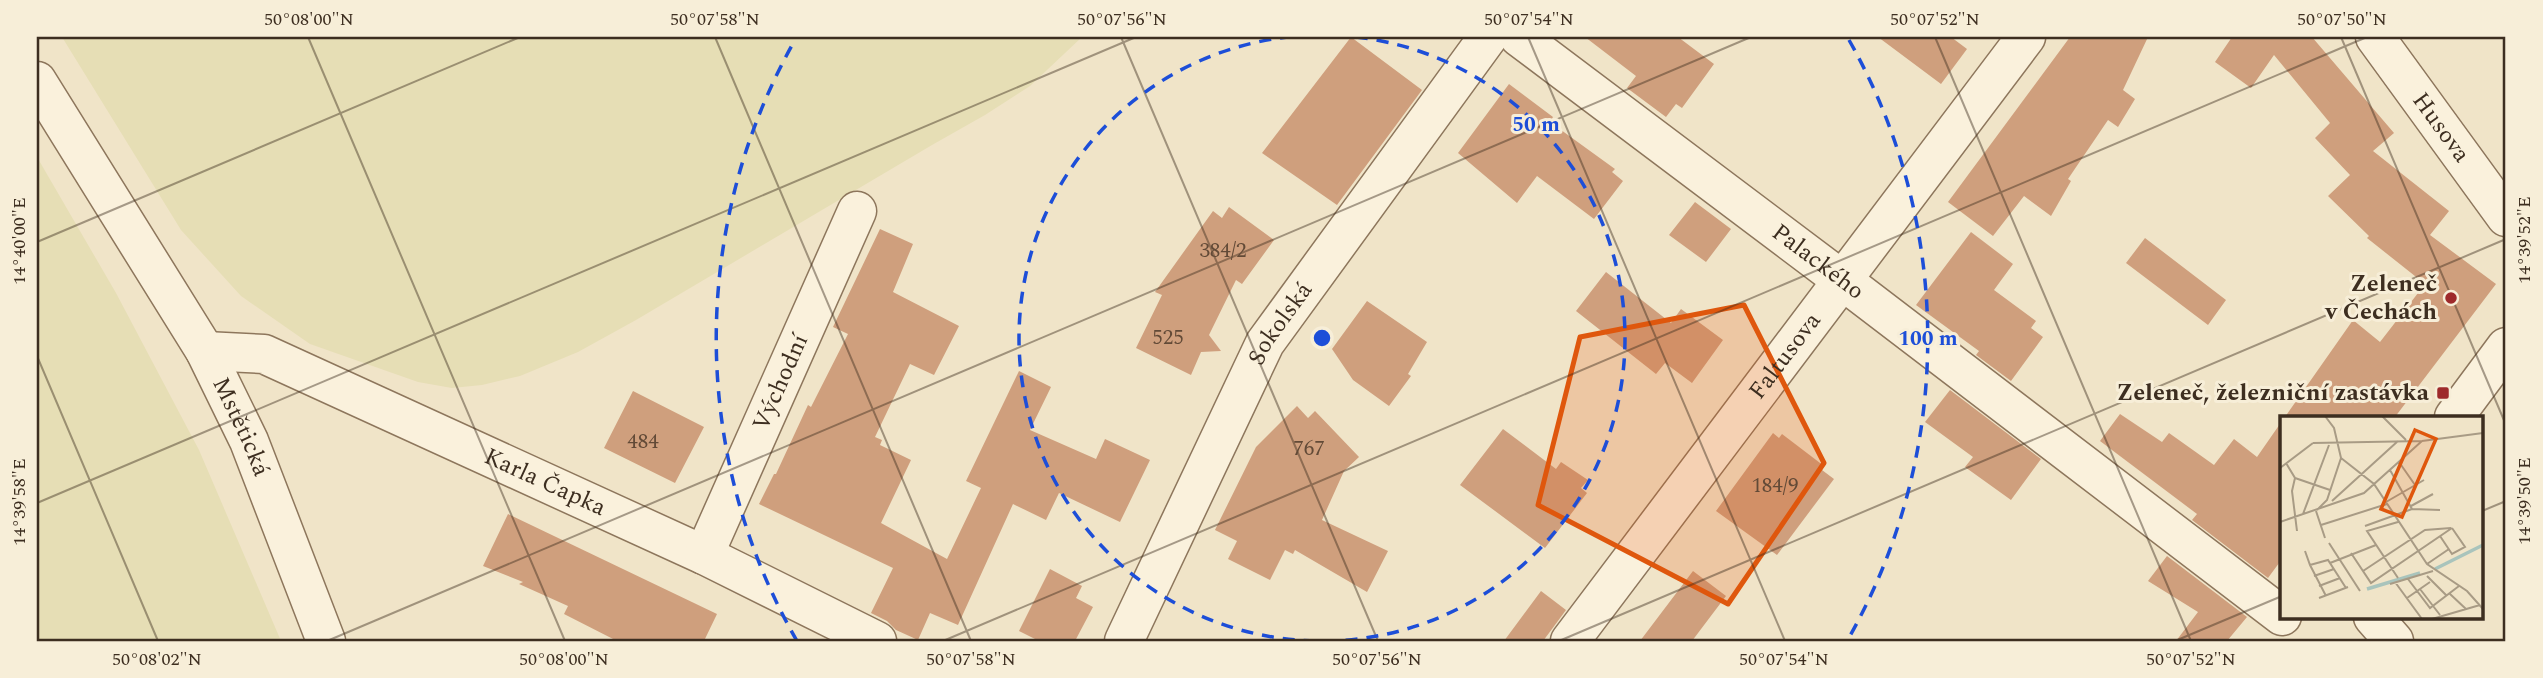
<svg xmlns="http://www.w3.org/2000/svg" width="2543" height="678" viewBox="0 0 2543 678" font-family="Spectral,serif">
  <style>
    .farmland { fill: #e6deb5 }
    .building { fill: #cf9f7d }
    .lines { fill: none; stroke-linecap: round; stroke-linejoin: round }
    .minor-casing { stroke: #8d765c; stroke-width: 41 }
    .minor { stroke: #faf1dc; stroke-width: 38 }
    .marked { fill: #df570d; fill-opacity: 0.2; stroke: #df570d; stroke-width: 5; stroke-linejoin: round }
    .ticks { fill: none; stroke: #3d2e20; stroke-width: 2; stroke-opacity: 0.45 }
    .ring { fill: none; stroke: #1d4ed8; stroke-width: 3.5; stroke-dasharray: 12 9 }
    .poi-dot { fill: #9e2a2b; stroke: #f7eed8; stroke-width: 2.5 }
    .labels { text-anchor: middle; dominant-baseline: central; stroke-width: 6; stroke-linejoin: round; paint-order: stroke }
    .number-label { font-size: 21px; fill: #624a37 }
    .street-label { font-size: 24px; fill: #3d2e20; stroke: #f7eed8 }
    .poi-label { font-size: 24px; font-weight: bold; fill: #3d2e20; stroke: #f7eed8; text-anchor: end }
    .inset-river { fill: none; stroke: #a9c4bc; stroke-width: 3.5 }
    .inset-road { fill: none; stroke: #a89b85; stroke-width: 2 }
    .view { fill: #df570d; fill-opacity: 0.15; stroke: #df570d; stroke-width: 3.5 }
    .inset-edge { fill: none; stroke: #3d2e20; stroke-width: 3.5 }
    .centre { fill: #1d4ed8; stroke: #f7eed8; stroke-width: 3.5 }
    .ring-label { font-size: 21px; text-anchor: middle; font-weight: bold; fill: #1d4ed8; stroke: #f7eed8; stroke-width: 6; stroke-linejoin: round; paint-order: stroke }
    .neatline { fill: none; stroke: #3d2e20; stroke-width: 2.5 }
    .ticks-label { font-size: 18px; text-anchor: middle; fill: #3d2e20 }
  </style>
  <rect width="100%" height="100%" fill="#f0e4c8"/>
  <path class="farmland" d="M62 37H1082L1030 86 985 115 932 145 636 320 578 352 520 376 482 385 452 388 418 382 310 344 241 296 181 230Z
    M37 157 116 293 199 450 281 641H37Z"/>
  <path class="building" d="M1351 37 1422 90 1337 205 1262 153Z
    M1585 37H1678L1714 64 1682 108 1676 104 1666 117 1627 88 1636 76Z
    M1878 37H1951L1967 49 1941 84Z
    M2070 37H2148L2123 90 2135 99 2118 127 2108 120 2068 179 2071 181 2051 216 2024 196 1993 236 1948 202Z
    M2232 37H2312L2394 133 2373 151 2449 211 2430 235 2496 284 2395 417H2285L2353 320 2380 342 2425 284 2367 238 2369 236 2328 196 2350 175 2315 138 2330 123 2274 55 2251 88 2215 62Z
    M1509 84 1553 117 1550 122 1615 169 1612 172 1623 181 1594 219 1537 176 1517 203 1458 153Z
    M1695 202 1731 229 1706 262 1669 235Z
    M1229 207 1274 240 1242 284 1236 280 1209 335 1221 351 1201 352 1191 375 1136 348 1162 295 1155 292 1213 211 1222 218Z
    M880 229 913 244 893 292 959 326 934 375 910 364 875 437 882 440 880 445 911 460 881 523 947 559 981 488 966 481 1019 371 1051 387 1030 430 1096 459 1105 439 1150 460 1120 522 1059 493 1046 520 1013 504 958 625 930 613 918 640 896 630 887 621 871 613 893 568 759 504 774 474H776L808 405 811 407 848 334 833 327Z
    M1971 232 2013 264 1994 290 2036 321 2031 328 2043 337 2011 381 1976 355 1979 351 1916 305Z
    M2145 238 2226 300 2208 325 2126 263Z
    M1606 272 1671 323 1681 309 1723 340 1692 383 1665 363 1656 374 1576 311Z
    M1367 301 1427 342 1408 374 1411 376 1389 406 1353 380 1332 349Z
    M1950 390 2041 459 2011 500 1965 467 1973 457 1925 422Z
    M633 391 704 427 675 483 604 448Z
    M1297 406 1308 418 1315 411 1359 457 1344 471 1322 520 1388 551 1367 592 1295 550 1293 554 1285 550 1270 580 1228 559 1237 541 1215 530 1256 447Z
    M2120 414 2162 442 2169 433 2214 465 2234 439 2257 457 2282 421V559L2268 578 2192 520 2197 514 2100 441Z
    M1503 429 1556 469 1561 462 1588 480 1581 488 1587 493 1545 548 1460 485Z
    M1773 433 1779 438 1782 434 1824 466 1822 470 1834 479 1777 555 1716 511Z
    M508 514 717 614 704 641H617L564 614 568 606 519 584 523 582 483 566Z
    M2167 556 2247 617 2227 641H2176L2198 612 2148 581Z
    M1050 569 1082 586 1076 598 1093 607 1075 641H1039L1019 631Z
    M1693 571 1726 596 1692 641H1640Z
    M1541 591 1566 610 1552 629 1543 641H1504Z"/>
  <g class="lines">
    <g class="minor-casing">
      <g id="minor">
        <path id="s1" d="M1519 37 1842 280 2282 616"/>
        <path id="s2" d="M2375 37 2506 217"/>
        <path id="s3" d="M37 81 205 351 249 441 326 641"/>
        <path id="s4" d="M205 351 264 354 704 555 877 641"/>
        <path d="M2454 417 2506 347"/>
        <path id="s5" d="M704 555 857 211"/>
        <path d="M2373 617 2394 641"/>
        <path id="s6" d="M1124 641 1265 343 1488 37"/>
        <path id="s7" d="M1570 641 2026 37"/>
      </g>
    </g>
    <use href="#minor" class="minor"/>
  </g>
  <path class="marked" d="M1744 305 1824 463 1728 604 1538 505 1580 337Z"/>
  <path class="ticks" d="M308 37 565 641M715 37 971 641M1121 37 1378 641M1528 37 1785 641M1935 37 2191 641M2341 37 2506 425M37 242 520 37M37 356 158 641M37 503 1136 37M2482 511 2506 501M327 641 1751 37M943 641 2367 37M1559 641 2506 239M2175 641 2282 596"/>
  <g class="ring">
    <path d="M1356 37A303 303 0 1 1 1288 37"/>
    <path d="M797 641A606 606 0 0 1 795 40M1849 40A606 606 0 0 1 1847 641"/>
  </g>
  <g class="poi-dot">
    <circle cx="2451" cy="298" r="7"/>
    <rect x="2436" y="386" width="14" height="14" rx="3.5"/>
  </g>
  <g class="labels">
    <g class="number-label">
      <text x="1223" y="251">384/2</text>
      <text x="1168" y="338">525</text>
      <text x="643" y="442">484</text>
      <text x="1309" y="449">767</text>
      <text x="1775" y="486">184/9</text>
    </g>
    <g class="street-label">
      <text stroke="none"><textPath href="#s2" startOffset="112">Husova</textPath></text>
      <text stroke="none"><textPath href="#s1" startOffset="374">Palackého</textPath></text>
      <text stroke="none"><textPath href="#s6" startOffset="354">Sokolská</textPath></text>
      <text stroke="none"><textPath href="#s7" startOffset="357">Faltusova</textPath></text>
      <text stroke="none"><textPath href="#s5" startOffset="189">Východní</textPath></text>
      <text stroke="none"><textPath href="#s3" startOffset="402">Mstětická</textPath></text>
      <text stroke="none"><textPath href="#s4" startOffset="368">Karla Čapka</textPath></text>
    </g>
    <g class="poi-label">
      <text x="2437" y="284">Zeleneč<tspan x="2437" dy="28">v Čechách</tspan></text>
      <text x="2429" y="393">Zeleneč, železniční zastávka</text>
    </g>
  </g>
  <g transform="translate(2280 416)">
    <rect width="203" height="203" fill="#f0e4c8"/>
    <path class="inset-river" d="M155 153 203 129M87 173 140 157"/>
    <path class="inset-road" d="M45 0 54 12 61 42 94 68 147 148 187 175 203 193M102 0 126 24M33 27 142 25 203 17M119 46 135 69M6 47 15 62 12 75 17 115M0 52 33 27M110 54 132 93M15 62 50 74M52 85 118 25M106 86 144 64M131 90 153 78M37 94 47 84 61 42M36 95 45 122M23 98 49 29M0 106 84 77 142 25M41 109 107 88M85 110 132 93 160 94M160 120 172 138 185 131 172 112M49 127 80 175M25 135 30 149 48 144 66 172M71 137 91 167 172 112M50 147 96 129M147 148 169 133M30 149 46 180M83 155 145 114 171 112M34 160 54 153M147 160 167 180M118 162 87 115 118 106M128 163 150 192 179 170M115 166 142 203M110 168 153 155M39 170 60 162M140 173 160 199M170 178 186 193M39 182 68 171M127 182 150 166M152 203 200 189"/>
    <path class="view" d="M135 14 156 23 122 101 101 93Z"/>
    <rect width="203" height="203" class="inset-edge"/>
  </g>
  <circle cx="1322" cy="338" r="10" class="centre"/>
  <g class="ring-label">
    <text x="1536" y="131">50 m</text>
    <text x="1928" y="345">100 m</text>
  </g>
  <rect width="2543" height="678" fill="none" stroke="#f7eed8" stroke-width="77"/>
  <rect x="38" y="38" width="2466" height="602" class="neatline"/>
  <g class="ticks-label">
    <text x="309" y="25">50°08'00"N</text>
    <text x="715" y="25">50°07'58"N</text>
    <text x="1122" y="25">50°07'56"N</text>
    <text x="1529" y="25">50°07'54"N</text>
    <text x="1935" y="25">50°07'52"N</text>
    <text x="2342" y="25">50°07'50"N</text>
    <text transform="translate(2524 240) rotate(-90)" y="6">14°39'52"E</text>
    <text transform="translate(19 241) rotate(-90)" y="6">14°40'00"E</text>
    <text transform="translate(2524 501) rotate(-90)" y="6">14°39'50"E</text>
    <text transform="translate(19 502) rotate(-90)" y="6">14°39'58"E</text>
    <text x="157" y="665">50°08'02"N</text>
    <text x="564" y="665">50°08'00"N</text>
    <text x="971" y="665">50°07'58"N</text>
    <text x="1377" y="665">50°07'56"N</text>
    <text x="1784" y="665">50°07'54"N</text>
    <text x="2191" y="665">50°07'52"N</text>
  </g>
</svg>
